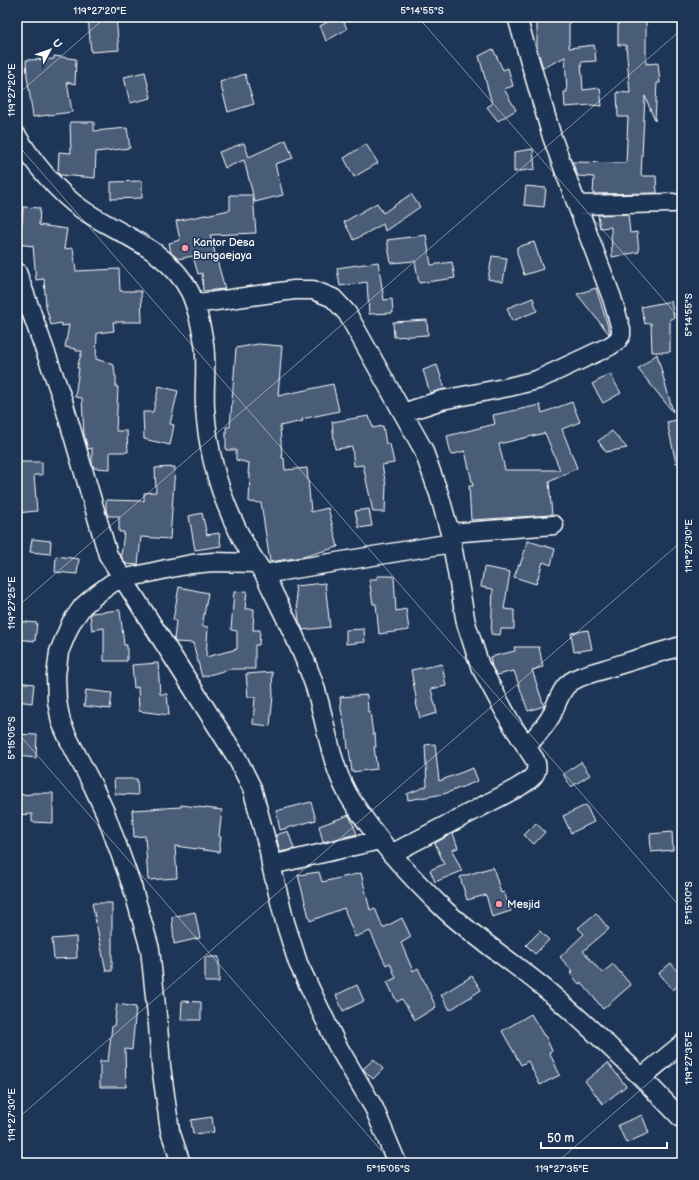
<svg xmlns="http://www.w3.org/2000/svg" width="699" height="1180" viewBox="0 0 699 1180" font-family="'Balsamiq Sans',sans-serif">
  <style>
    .building { fill: #4a5d79; stroke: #fff; fill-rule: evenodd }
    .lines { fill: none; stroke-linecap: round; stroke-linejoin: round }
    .street-casing { stroke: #fff; stroke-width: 21 }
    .street { stroke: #1d3557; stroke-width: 18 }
    .ticks { fill: none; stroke: #fff; stroke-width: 1; stroke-opacity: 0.45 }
    .poi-dot { fill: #ff9aa2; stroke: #1d3557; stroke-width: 1.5 }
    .labels { text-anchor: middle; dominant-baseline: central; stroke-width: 3; stroke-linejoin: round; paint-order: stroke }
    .poi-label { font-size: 11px; fill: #fff; stroke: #1d3557; text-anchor: start }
    .neatline { fill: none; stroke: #fff; stroke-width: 1.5 }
    .ticks-label { font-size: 10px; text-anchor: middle; fill: #fff }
  </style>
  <rect width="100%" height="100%" fill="#1d3557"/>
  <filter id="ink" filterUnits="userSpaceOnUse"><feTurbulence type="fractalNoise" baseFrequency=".025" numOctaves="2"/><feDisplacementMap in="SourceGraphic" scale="8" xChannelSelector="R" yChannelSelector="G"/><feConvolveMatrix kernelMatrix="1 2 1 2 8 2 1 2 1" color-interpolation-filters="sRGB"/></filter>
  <g filter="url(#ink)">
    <path class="building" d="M88 17H116L119 50 91 52Z
      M337 17H342L347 29 326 41 320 26Z
      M537 17H569V48L594 45 596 61 581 62 583 90 600 88 602 106 591 105 565 107 564 92H567L565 57 543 68 537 49Z
      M618 17H646V64L658 63 660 83H657L655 121 645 96 641 176H656L657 193 593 194 594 177 578 176 572 162 626 163 628 117H618L617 92 630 93 626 45H618Z
      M493 49 503 70 508 68 513 86 504 89 516 110 498 121 487 107 492 104 479 56Z
      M54 56 76 59 75 84 67 82 72 112 33 117 27 76 26 60 54 59Z
      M145 72 151 98 130 103 124 77Z
      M245 74 254 104 228 112 220 82Z
      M70 122H94V131L127 128 130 148 96 152 95 178 60 175 58 173 59 152 71 153Z
      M286 140 293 158 275 164 283 195 255 202 253 196 256 233 210 235 225 289 203 291 202 273 198 274 193 256 178 259 171 253 169 243 180 240 176 221 230 210V195H253L244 160 225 168 219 152 244 143 249 157Z
      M366 144 378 163 354 177 344 158Z
      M533 149 535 169 514 172V152Z
      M142 181V198L111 199V182Z
      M526 186 546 188 544 207 524 205Z
      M411 194 420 207 385 231 383 224 354 240 344 222 377 203 383 213Z
      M23 207 40 208 39 225 67 229 64 249 73 248 76 271 119 269 120 291H141L142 322H113L114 331 97 333 96 359 114 365 115 376H116V387H118L116 431H127L128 452H110V469L94 468 92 463V448L88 449 84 435 82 398 75 397 79 368H77L82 351H76V349L65 347 69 325 62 326 61 323 51 325 46 307 44 279 36 280 33 246 17 244 18 222 22 223Z
      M628 214 630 233 637 232 639 252 612 257 611 227 600 228 598 215Z
      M426 235 431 265 452 262 455 278 419 283 415 261 391 263 387 240Z
      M534 242 543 269 524 275 517 253V247Z
      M492 256 507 258 503 282 488 279Z
      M378 262 384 300 392 299 393 313 369 314 367 282 340 286 337 268Z
      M596 288 610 333 609 334 577 294Z
      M533 298 537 311 512 321 507 308Z
      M671 301 674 318 670 319V352H652L651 323 645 324 641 307Z
      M427 320 428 335 394 337 393 322Z
      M258 344 282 346 278 396 333 384 339 411 302 419 303 421 280 426 282 458H284L285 470 307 468 311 512 328 508 338 547 302 557 270 562 261 503 249 502 250 474H248L249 463 236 460V450H226V427H230L236 348Z
      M657 354 663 376 673 412 638 369Z
      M437 365 445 389 430 393 423 370Z
      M610 374 621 393 603 403 592 384Z
      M159 386 178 391 170 424 174 425 170 445 144 439 143 412H153Z
      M572 402 580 422 562 429 577 468 549 482 552 515 471 520 469 486H473L465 451 451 455 447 436 495 424 493 415 540 405 542 413ZM545 433 560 470H505L499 444Z
      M369 416 373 428 383 426 386 444H390L394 463 382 465 386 485 385 512H373L363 465 354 466 352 447 335 449 332 422Z
      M682 419V462L676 463 667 422Z
      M612 431 627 448 606 452 598 441Z
      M17 462H42V475H34L37 511 17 513Z
      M175 467 170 539 141 537 138 565 126 564 121 556 124 532H119V516H108L106 510V500L144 501V493L156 492 155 468Z
      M369 509 372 526 359 528 355 511Z
      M202 513 207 535 219 533 221 546 195 550 189 516Z
      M32 539 51 541 50 554 30 552Z
      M528 541 555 549 551 565 543 562 536 584 514 577 519 564 520 565Z
      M56 556 79 559 77 574 55 572Z
      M484 567 510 572 504 609 514 610V629H501L500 635 491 634 493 589 481 587Z
      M377 576H394L396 611 406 609 409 630 379 634 376 604H373L369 579H377Z
      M325 583 330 627 303 630 299 621 295 586Z
      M179 587 208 593 202 626 208 627 206 657 237 649V631L231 630 234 592 247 591 245 609H254L253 630H260L259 645H255V669H230L202 677 193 643 175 642 174 640 176 620H173Z
      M120 610 124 645H127V661H104V628L92 630 90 615 91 613Z
      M17 621 37 623 35 641 17 639Z
      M364 629 365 642 346 644V630Z
      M588 630 592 649 574 652 571 633Z
      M514 647H539L543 667 532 670 544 706 528 711 514 671 497 675 492 667 490 657 515 651Z
      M158 663 160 694H167L169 715 139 711 138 687 134 688 132 665Z
      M442 664 446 686 431 689 437 713 420 718 416 703H417L411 670Z
      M272 672 273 696 270 726 253 724 255 697H248L246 674Z
      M17 682 34 684 32 703 17 701Z
      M86 690 112 693 110 709 84 706Z
      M367 695 368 712H370L373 734H375L376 747H374L377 769 352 772 349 749H348L346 729H345L341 709 340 697Z
      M17 734 37 735 36 758 17 756Z
      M435 744 439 781 473 768 478 781 444 794 408 800 407 794 427 786 425 745Z
      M581 762 590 775 571 787 563 774Z
      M114 779H137L138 795 115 794Z
      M32 793H53V823L32 822V814L17 815V795L32 794Z
      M311 802 316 820 280 830 276 811Z
      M181 805 222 810 219 836 221 837 219 852 175 846 177 878 148 880 145 836 134 837 132 810 181 807Z
      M586 805 594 822 571 833 563 816Z
      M349 815 357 834 323 842 319 826Z
      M536 823 545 832 534 844 524 835Z
      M288 831 294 849 280 852 276 835Z
      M672 832 673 850 651 852 650 834Z
      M453 833 458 848 452 850 462 871 435 882 430 870 444 864 435 843Z
      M493 867 501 893 504 892 511 911 492 917 486 895 467 900 460 877Z
      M319 872 322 882 361 873 370 910 375 908 383 928 402 918 411 937 401 943 413 971 418 968 436 1007 415 1020 402 999 397 1002 387 982 396 978 390 963 386 965 370 931 355 937 344 908 310 921 298 875Z
      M92 903H112V971H106Z
      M195 912 200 938 174 944 172 917Z
      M596 913 609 929 583 951 602 973 613 964 631 985 603 1009 581 982 579 984 570 973 572 971 560 957 584 934 578 928Z
      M540 931 549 940 535 954 526 945Z
      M76 937 77 958 54 959 52 939Z
      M205 957H219V982H205Z
      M671 963 682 977V982L673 990 659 973Z
      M472 976 481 990 450 1010 441 995Z
      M357 985 364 1001 343 1011 336 995Z
      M182 1001 201 1002V1020H181Z
      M117 1004 136 1007 132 1050 125 1049 126 1087H100V1061H108L112 1026H114Z
      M531 1014 544 1036 545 1035 552 1051 549 1052 560 1075 540 1085 528 1061 521 1065 502 1031Z
      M374 1059 383 1069 373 1079 363 1069Z
      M608 1063 626 1086 603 1104 585 1081Z
      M642 1115 649 1133 626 1143 618 1125Z
      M212 1117 214 1132 193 1134 191 1120Z"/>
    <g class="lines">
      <g class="street-casing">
        <path id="street" d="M517 17 552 137 577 205 674 203
          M17 136C32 161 59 194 83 210 120 235 168 249 190 292 197 307 205 340 205 356 206 374 204 391 205 408 209 468 229 525 264 574 282 611 302 648 315 687 327 725 330 767 352 801 378 841 411 878 446 911 478 940 516 964 549 992 596 1032 640 1075 682 1119
          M17 272 63 401 108 555 237 758 252 788 269 851 271 865 380 840
          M195 304 294 290H313L333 298 347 313 423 449 439 494 450 533 466 623 480 666 511 723 535 760C541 775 528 781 517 788L391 854
          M403 413 442 400 509 387 537 380 610 346 617 341 621 335V329L612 298 577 205
          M450 533 554 525
          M264 574 452 543
          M526 747C535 737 545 727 551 716 556 706 559 694 566 686 575 676 593 673 605 669 631 661 656 653 682 646
          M271 865 285 922 298 963 337 1045 374 1108 397 1163
          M642 1077 682 1044
          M181 1163 170 1131 161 1066 158 1025 150 949 132 886 105 812 93 786 68 738 61 722 57 701 56 676 59 652 71 623 83 606 97 594 112 583 122 579 171 568 192 564 213 562 256 563"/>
      </g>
      <use href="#street" class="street"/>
    </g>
  </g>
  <path class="ticks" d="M418 17 682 321M17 95 106 17M17 144 682 909M17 607 682 29M17 732 392 1163M17 1119 682 541M556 1163 682 1054"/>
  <g class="poi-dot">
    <circle cx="185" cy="248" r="4"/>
    <circle cx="499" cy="904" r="4"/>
  </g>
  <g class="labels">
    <g class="poi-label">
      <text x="193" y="242">Kantor Desa<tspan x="193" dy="13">Bungaejaya</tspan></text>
      <text x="507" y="904">Mesjid</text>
    </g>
  </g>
  <rect width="699" height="1180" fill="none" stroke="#1d3557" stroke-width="44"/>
  <g transform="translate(50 50) rotate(49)" stroke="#1d3557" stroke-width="3" paint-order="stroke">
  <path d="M0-3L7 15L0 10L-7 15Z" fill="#ffffff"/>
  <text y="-6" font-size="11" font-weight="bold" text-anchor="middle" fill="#ffffff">U</text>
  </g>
  <path d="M541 1142v6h126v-6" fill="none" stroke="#ffffff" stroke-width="2"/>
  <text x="547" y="1142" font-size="12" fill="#ffffff" stroke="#1d3557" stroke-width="3" paint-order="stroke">50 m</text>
  <rect x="22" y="22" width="655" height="1136" class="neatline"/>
  <g class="ticks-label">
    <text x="100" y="14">119°27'20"E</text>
    <text x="422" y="14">5°14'55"S</text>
    <text transform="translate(11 90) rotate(-90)" y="4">119°27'20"E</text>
    <text transform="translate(688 315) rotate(-90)" y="4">5°14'55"S</text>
    <text transform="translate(688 546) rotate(-90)" y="4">119°27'30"E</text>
    <text transform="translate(11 603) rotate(-90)" y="4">119°27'25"E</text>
    <text transform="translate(11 738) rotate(-90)" y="4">5°15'05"S</text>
    <text transform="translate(688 903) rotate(-90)" y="4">5°15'00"S</text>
    <text transform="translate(688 1058) rotate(-90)" y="4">119°27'35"E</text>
    <text transform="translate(11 1115) rotate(-90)" y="4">119°27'30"E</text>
    <text x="388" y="1172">5°15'05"S</text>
    <text x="562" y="1172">119°27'35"E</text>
  </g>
</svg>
